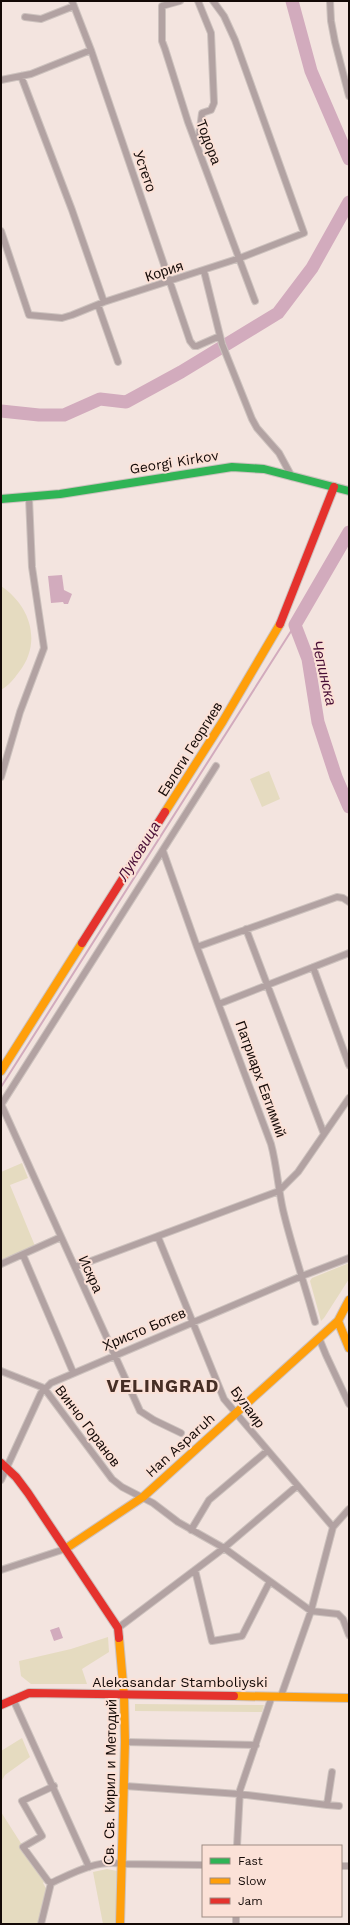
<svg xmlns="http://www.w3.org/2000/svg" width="350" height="1925" viewBox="0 0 350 1925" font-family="'Work Sans',sans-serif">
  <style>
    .green { fill: #e5dbc0 }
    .water { fill: #d2abbd }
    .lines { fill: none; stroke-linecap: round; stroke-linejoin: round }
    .stream { stroke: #d2abbd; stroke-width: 2 }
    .river { stroke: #d2abbd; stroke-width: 13 }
    .street-casing { stroke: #cdc2be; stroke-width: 8 }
    .fast-casing { stroke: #cdc2be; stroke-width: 10 }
    .slow-casing { stroke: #cdc2be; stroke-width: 10 }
    .jam-casing { stroke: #cdc2be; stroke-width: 10 }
    .street { stroke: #b2a2a2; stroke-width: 6 }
    .fast { stroke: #30b455; stroke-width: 8 }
    .slow { stroke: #ff9f0a; stroke-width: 8 }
    .jam { stroke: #e5322d; stroke-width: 8 }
    .labels { text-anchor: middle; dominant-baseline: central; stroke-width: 4; stroke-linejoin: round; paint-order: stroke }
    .street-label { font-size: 14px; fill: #130906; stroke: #fbe1d7 }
    .water-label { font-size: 15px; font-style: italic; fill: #490f36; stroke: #fbe1d7 }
    .district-label { font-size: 18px; font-weight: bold; letter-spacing: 1px; fill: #462e25; stroke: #fbe1d7 }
  </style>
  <rect width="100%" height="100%" fill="#f3e4df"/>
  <path class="green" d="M1 586C31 606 42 643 19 672 14 679 8 686 1 690Z
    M269 771 280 799 262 807 250 779Z
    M22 1163 28 1178 10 1185 35 1246 1 1260V1172Z
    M349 1263V1279L324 1318 321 1321 310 1281 312 1278Z
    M108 1637 109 1652 82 1669 87 1684H31L21 1676 19 1661 71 1649Z
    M135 1704 264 1705 262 1712 135 1711Z
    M22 1738 30 1757 5 1775 1 1782V1751Z
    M1 1812 45 1881 43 1883 48 1892 39 1924H1Z
    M107 1869 117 1871V1924H103L93 1872Z"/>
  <path class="water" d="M62 575 64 590 72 594 68 604H64L63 602 51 603 48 576Z
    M59 1627 63 1638 54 1641 50 1630Z"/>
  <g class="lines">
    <path class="stream" d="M1 1087 295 625"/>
    <path class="river" d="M292 1 311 71 349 159
      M1 411 39 415H64L100 399 126 402 181 372 278 313 312 268 349 202
      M349 532 295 625 308 659 318 722 336 777 349 807"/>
    <g class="street-casing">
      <path id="street" d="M72 1 91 50 190 341 194 346H197L220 336
        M180 1 162 6V41L165 49 188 122 255 301
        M330 1 331 21 335 42 349 96
        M25 17 41 19 74 6
        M21 76 72 210 104 302
        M1 80 31 74 91 50
        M198 145 202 113 211 110 214 103 211 33 198 1
        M1 231 29 315 62 318 72 315 104 302 240 258 304 233 235 40 224 16 213 1
        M204 271 222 344 252 419 257 428 279 453 292 477
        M98 305 118 362
        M1 777 20 712 44 648 32 567 29 498
        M163 851 197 947 271 1144C277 1166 278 1188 283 1210 292 1248 305 1285 315 1322
        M246 929 324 1134
        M197 947 337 897 343 898 349 902
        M313 967 349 1065
        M219 1004 349 953
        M1 1104 140 1411 154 1420 181 1433
        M1 1105 216 766
        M158 1237 224 1399 333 1527
        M23 1255 73 1372
        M1 1264 61 1237
        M75 1267 279 1191 298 1172 349 1098
        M319 1338 326 1355 349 1404
        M1 1371 44 1388 112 1479 122 1487 153 1503 178 1522 224 1548 311 1611 338 1614 343 1619 349 1635
        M1 1480 41 1393 51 1383 302 1276 349 1258
        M191 1530 209 1500 267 1451
        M1 1570 65 1549
        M195 1570 212 1641 242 1636 269 1583
        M118 1628 224 1548 297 1486
        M281 1696 311 1611 333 1527 349 1509
        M13 1699 89 1867
        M125 1742 256 1745
        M125 1786 239 1794 327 1805 332 1772
        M327 1805 339 1806
        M237 1846 240 1790 272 1696
        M341 1866H349
        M51 1883 48 1881 23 1847 42 1836 22 1801 54 1786
        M41 1924 51 1883C73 1873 97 1859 122 1864L203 1865
        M236 1924V1916"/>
    </g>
    <g class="fast-casing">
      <path id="fast" d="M1 499 60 494 232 467 264 469 349 491"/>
    </g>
    <g class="slow-casing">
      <path id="slow" d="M165 812 223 721 280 624
        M1 1071 82 943
        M338 1321 349 1348
        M65 1549 143 1497 338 1321 349 1300
        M119 1638 124 1695 125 1742 120 1924
        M234 1696 349 1698"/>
    </g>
    <g class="jam-casing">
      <path id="jam" d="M280 624 334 487
        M82 943 165 812
        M1 1463 16 1477 28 1493 118 1628 119 1638
        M1 1705 29 1693 234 1696"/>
    </g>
    <use href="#street" class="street"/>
    <use href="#fast" class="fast"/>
    <use href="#slow" class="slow"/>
    <use href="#jam" class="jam"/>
  </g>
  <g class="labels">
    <g class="street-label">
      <text transform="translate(209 142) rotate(69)">Тодора</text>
      <text transform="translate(145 171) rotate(71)">Устето</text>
      <text transform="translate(164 271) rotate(-18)">Кория</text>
      <text transform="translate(174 462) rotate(-9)">Georgi Kirkov</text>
      <text transform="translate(190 749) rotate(-58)">Евлоги Георгиев</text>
      <text transform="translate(261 1079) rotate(70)">Патриарх Евтимий</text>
      <text transform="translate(91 1274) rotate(65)">Искра</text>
      <text transform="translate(144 1329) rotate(-23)">Христо Ботев</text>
      <text transform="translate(248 1407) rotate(54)">Булаир</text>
      <text transform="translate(88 1426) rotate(53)">Винчо Горанов</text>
      <text transform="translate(180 1445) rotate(-42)">Han Asparuh</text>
      <text x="180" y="1682">Alekasandar Stamboliyski</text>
      <text transform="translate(110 1782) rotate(-89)">Св. Св. Кирил и Методий</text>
    </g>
    <g class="water-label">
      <text transform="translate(324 673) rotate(77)">Чепинска</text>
      <text transform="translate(139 851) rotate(-58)">Луковица</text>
    </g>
    <g class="district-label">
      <text x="163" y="1385">VELINGRAD</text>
    </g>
  </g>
  <rect width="350" height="1925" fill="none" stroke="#130906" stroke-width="4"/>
  <rect x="202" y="1845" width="140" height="72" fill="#fbe1d7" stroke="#9e8b83"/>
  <rect x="210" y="1858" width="20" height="6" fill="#30b455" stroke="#9e8b83"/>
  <text x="238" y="1865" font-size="12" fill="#130906">Fast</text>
  <rect x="210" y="1878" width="20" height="6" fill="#ff9f0a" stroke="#9e8b83"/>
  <text x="238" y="1885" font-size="12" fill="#130906">Slow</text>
  <rect x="210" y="1898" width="20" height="6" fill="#e5322d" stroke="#9e8b83"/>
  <text x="238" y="1905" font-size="12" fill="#130906">Jam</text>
</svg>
